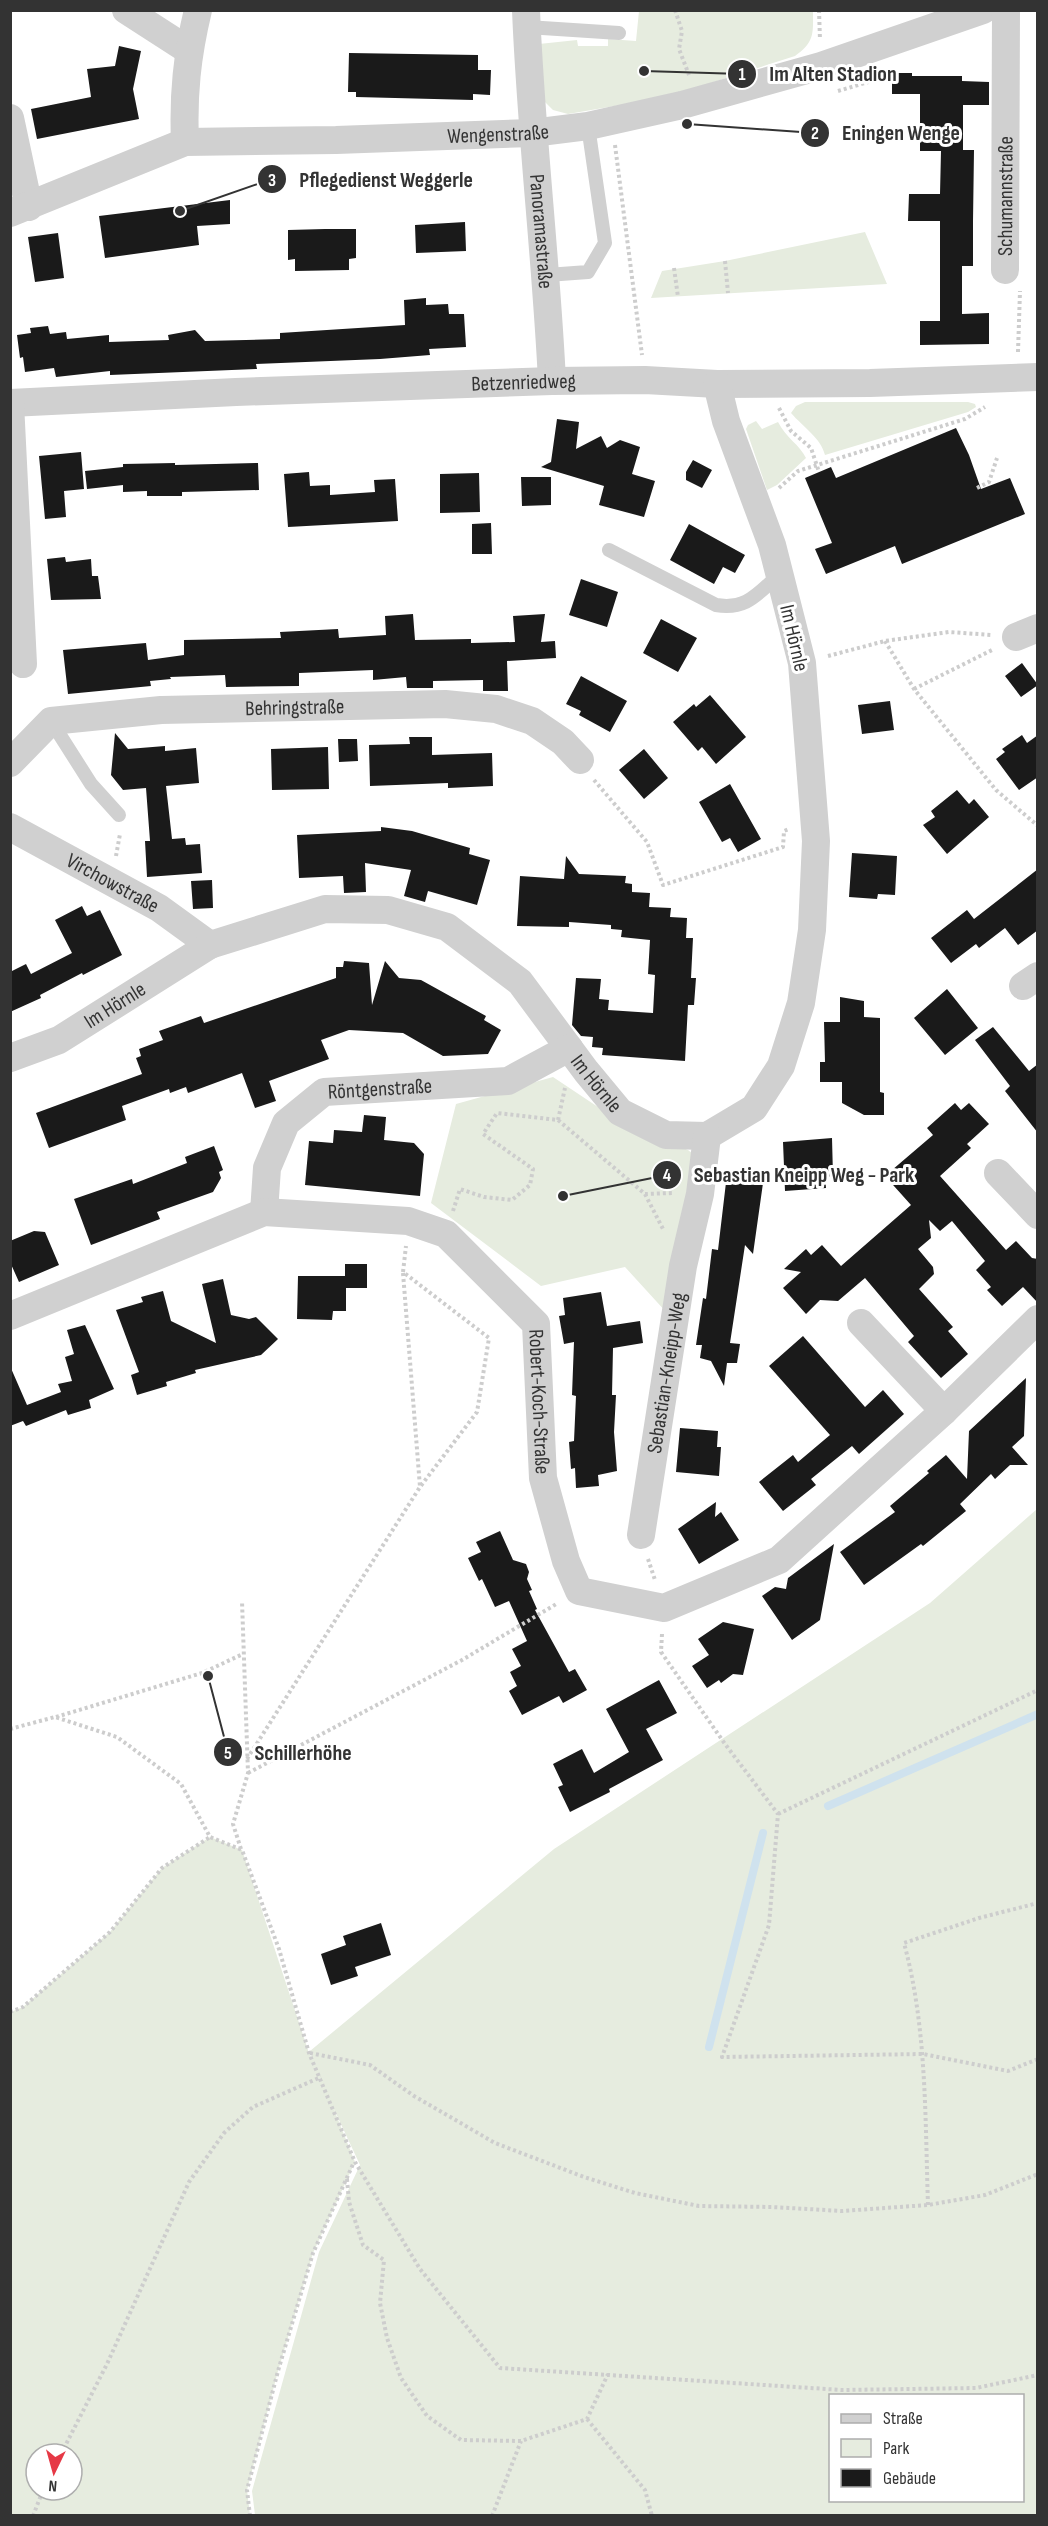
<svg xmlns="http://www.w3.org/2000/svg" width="1048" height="2526" viewBox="0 0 1048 2526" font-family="'Sofia Sans Condensed',sans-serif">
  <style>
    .green { fill: #e6ecdf; fill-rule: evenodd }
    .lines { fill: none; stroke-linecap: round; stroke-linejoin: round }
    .stream { stroke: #cfe2ee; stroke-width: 8 }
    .building { fill: #1a1a1a }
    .path { stroke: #cdcdcd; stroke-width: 4; stroke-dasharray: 3 3; stroke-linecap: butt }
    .service { stroke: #d0d0d0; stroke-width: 14 }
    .minor { stroke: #d0d0d0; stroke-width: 28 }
    .labels { text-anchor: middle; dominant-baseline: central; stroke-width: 6; stroke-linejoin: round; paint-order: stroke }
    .street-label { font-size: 21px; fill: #333; stroke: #fff }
    .leader { fill: none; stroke: #333; stroke-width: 2 }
    .callout-dot { fill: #333; stroke: #fff; stroke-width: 2 }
    .mark-label { font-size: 18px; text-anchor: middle; font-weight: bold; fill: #fff }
    .callout-label { font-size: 22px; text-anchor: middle; font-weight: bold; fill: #333; stroke: #fff; stroke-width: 6; stroke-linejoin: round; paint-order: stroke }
  </style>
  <rect width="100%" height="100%" fill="#fff"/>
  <path class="green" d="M639 11H813C813 33 815 42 795 56L667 97 568 114 553 110 542 99 539 44 577 40 578 46H608V39L636 41Z
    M865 232 887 284 651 298 662 271 725 261Z
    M805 402H968L975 404 976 407 968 412 825 455C821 438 803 427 791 413L796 406Z
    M756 421 762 429 778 422C786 438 800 445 806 458L777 485 767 490 746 429 748 425Z
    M553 1077 613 1117 688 1150 693 1154 667 1313 625 1267 541 1286 431 1203 456 1104Z
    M1037 1509V2515H255L252 2491 319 2252 360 2165 333 2107 355 2162 313 2253 278 2371 247 2490 250 2515H11V2012L23 2007 110 1932 162 1868 210 1837 242 1850 309 2053 313 2060 310 2051 554 1849 930 1603ZM830 2396H1022V2500H830ZM36 2454H72V2490H36Z"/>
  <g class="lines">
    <path class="stream" d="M828 1806 1038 1714
      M709 2047 763 1833"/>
  </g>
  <path class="building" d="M119 46 141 51 133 89 139 119 37 139 31 109 91 97 87 69 115 66Z
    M349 53 478 55V70H491L490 95 473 94V100L356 97V92H348Z
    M892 73H912V76H962V81L989 82V105H963V150H974L973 221V266H962V314L989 313V344L920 345V321H940V221H908L909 194H940L941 151H920V94H892Z
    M230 200V224L197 226 199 245 105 258 99 216Z
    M465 222 466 251 416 253 415 225Z
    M325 229H356V258L349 259V270L295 271V259L288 260V230Z
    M58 233 64 278 35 282 28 237Z
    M426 298V305L448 304 449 314H464L466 347 429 349 430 355 380 359 256 364 257 369 110 375V371L56 377 54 368 25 372 23 357 20 358 17 335 31 333 30 328 48 326 50 334 66 332 67 339 109 335V342L169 340 168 335 195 330 205 341 280 339V333L405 325 404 300Z
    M557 419 579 422 576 449 601 436 607 448 620 440 640 447 632 474 655 481 644 517 599 505 604 486 541 467 551 462Z
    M956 428 969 455 981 489 1010 478 1025 514 902 564 895 546 826 574 815 549 832 543 805 478 831 467 836 478Z
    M81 452 84 489 64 491 66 517 45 519 39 456Z
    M693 460 712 470 702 488 686 480V472Z
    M175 463V465L258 463 259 490 182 492V496H147V491L123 492V485L87 489 85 471 123 467V464Z
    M309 472 310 486 330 485V495L375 492 374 480 395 479 398 521 288 527 284 474Z
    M479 473 480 512 440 513V474Z
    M521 477H551V505L522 506Z
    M491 523 492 554H472V524Z
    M689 524 745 555 735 573 723 567 714 584 670 560Z
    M65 557 66 562 91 559 92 576H98L101 599 51 600 47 559Z
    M581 579 618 592 607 627 569 615Z
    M413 614 415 640 471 639V643L515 642 513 616 545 614 541 642 555 641 556 658 507 661 508 691H483V680L433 681V688H407L406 677 373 680V670L299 673V686L226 687 225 675 170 677 171 679 150 681 151 686 68 694 63 650 146 643 148 660 184 655V640L281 638 280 632 338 629 339 638 386 635 385 616Z
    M661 619 697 638 678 672 643 653Z
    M1022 663 1038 685 1021 697 1005 676Z
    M581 676 627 701 610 732 579 715 581 711 566 704Z
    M710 695 746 737 716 764 702 747 698 751 673 722 694 704 696 707Z
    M890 701 894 730 862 734 858 705Z
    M115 733 128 749 165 746V751L196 748 199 783 166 786 172 839 185 838 186 845 200 844 202 873 147 877 145 841H150L146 788 123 790 111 775Z
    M1022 735 1027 743 1038 735V777L1019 790 996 759 1005 752 1002 749Z
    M409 737H432V755L492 753 493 786 448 788V783L370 786 369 745 410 744Z
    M338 739H357L358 761 339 762Z
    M328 747 329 789 272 790 271 749Z
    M644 749 668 778 644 799 619 770Z
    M730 784 761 839 738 852 730 838 722 842 699 802Z
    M957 790 969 804 974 799 989 817 947 854 923 825 935 817 931 811Z
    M381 827 412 831 470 848 469 854 490 860 477 905 428 891 425 902 404 896 411 870 365 863 366 892 344 893 343 876 299 878 297 835 381 831Z
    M852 853 897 856 895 895 878 894 877 899 849 897Z
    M566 856 579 874 626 876 625 883 632 884V892L650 893 649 907 671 908 670 917 687 918 686 938H693L691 978H696L694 1005H688L685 1061 602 1055 603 1048 592 1047 593 1037 581 1036 572 1025 576 978 601 979 599 999 609 1000 608 1010 653 1013 655 975 648 974 650 940 621 937 622 930 611 929V925L569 922V927L517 926 520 876 564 879Z
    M1038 869V930L1018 945 1005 928 979 948 976 944 951 963 931 938 967 910 974 919Z
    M212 880 213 908 193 909 191 881Z
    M82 906 87 916 100 910 122 955 83 975 82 973 40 995 41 998 10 1012V972L26 964 31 974 72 953 55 920Z
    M344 961 369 963 372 1005 385 961 399 978 421 980 486 1016 484 1020 501 1030 488 1054 443 1056 403 1033 349 1030 321 1040 329 1059 269 1081 276 1101 255 1108 242 1073 188 1093 186 1087 170 1093 169 1089 122 1106 126 1120 49 1148 36 1113 142 1074 136 1058 141 1056 139 1049 163 1040 159 1031 201 1016 204 1023 336 978V967H343Z
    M947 989 978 1028 945 1055 914 1018Z
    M840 997 864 1001V1017L880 1018V1092L884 1093V1115H864L842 1103V1082H820V1062H825L824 1022H840Z
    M993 1027 1029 1071 1038 1064V1133L1005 1091 1010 1086 975 1040Z
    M955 1103 961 1110 969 1103 989 1124 967 1144 971 1148 940 1176 1006 1250 1016 1241 1032 1258 1038 1259V1303L1023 1287 1002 1306 987 1290 991 1287 976 1270 985 1261 952 1221 940 1231 929 1220 931 1238 918 1249 933 1267 934 1274 919 1289 953 1327 948 1331 968 1354 941 1378 908 1342 914 1336 865 1278 838 1301 820 1300 806 1314 783 1288 801 1272 784 1269 806 1249 811 1255 822 1245 841 1266 911 1205 885 1176 933 1135 927 1128Z
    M364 1115 386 1117 384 1140 414 1143 424 1154 420 1196 305 1185 309 1141 333 1143 334 1130 362 1132Z
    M832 1138 833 1176 825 1177 826 1188 785 1191 783 1142Z
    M214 1146 223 1170 219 1172 221 1178 213 1192 157 1212 160 1219 91 1245 74 1199 132 1179 133 1184 187 1163 185 1157Z
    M727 1174 764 1176 753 1254 745 1245 730 1343 740 1344 737 1363H727L724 1386 711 1361 700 1358 702 1345H696L703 1298 706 1299 712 1249 718 1250Z
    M34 1231 45 1232 59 1265 19 1282 10 1262V1241Z
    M345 1264H367V1288H346V1311H333L332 1320 297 1319 298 1276H345Z
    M223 1279 231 1315 249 1319 256 1317 278 1339 261 1355 195 1370 196 1373 166 1382 167 1386 137 1395 131 1375 139 1372 116 1310 143 1302 141 1297 163 1291 171 1321 216 1343 202 1284Z
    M601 1292 607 1326 640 1321 643 1343 613 1348 612 1395H616L614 1432 617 1471 598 1475 599 1486 576 1488 575 1468 571 1469 569 1442 574 1441 576 1396 572 1395 574 1342 564 1344 559 1316 565 1315 563 1298Z
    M85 1325 114 1389 89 1400 91 1408 68 1415 66 1410 26 1426 23 1421 10 1426V1366L27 1405 61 1392 58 1384 72 1381 65 1357 74 1354 67 1330Z
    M803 1336 865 1407 883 1390 904 1414 859 1454 852 1446 811 1479 816 1485 783 1511 759 1482 793 1455 798 1462 830 1435 769 1366Z
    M1026 1378 1024 1436 1012 1447 1028 1465H1010L995 1479 991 1474 960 1504 966 1511 923 1546 921 1544 864 1585 840 1552 895 1512 890 1506 929 1473 927 1471 946 1455 967 1479 969 1431Z
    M680 1428 718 1431 717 1447H721L719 1476 676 1472Z
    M716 1502 715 1517 721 1512 739 1540 699 1564 678 1529Z
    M500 1531 513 1560 526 1564 529 1572 527 1579 532 1590 529 1591 537 1609 535 1610 569 1672 575 1669 587 1690 563 1703 559 1696 522 1715 509 1691 517 1686 510 1672 521 1666 512 1649 527 1641 509 1601 495 1607 482 1579 479 1581 468 1558 481 1552 476 1542Z
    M834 1544 820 1620 792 1640 762 1596 775 1587 786 1589 788 1578Z
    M723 1622 754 1629 743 1675 733 1674 721 1683 719 1680 707 1688 692 1666 709 1655 698 1639Z
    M659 1680 677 1713 646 1729 663 1760 609 1789 610 1792 570 1812 558 1787 563 1785 553 1764 582 1749 594 1773 629 1752 606 1709Z
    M381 1923 391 1955 355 1967 358 1976 331 1985 321 1954 346 1945 343 1936Z"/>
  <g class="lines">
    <path class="path" d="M675 10 682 31 679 49 689 75
      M819 10 820 40
      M838 91 882 78 883 72
      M615 145 642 355
      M725 261 728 293
      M674 268 678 297
      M1018 352 1020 291
      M779 408 791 431 811 448 819 472
      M779 488 798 471 965 419 985 407
      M977 488 989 482 997 458
      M885 641 914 689 996 790 1038 826
      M828 656 885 641 949 632 992 635
      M914 689 994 649
      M594 780 647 842 663 885 783 847 784 831 789 829
      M116 856 120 834
      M558 1120 565 1088
      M645 1194 664 1231
      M453 1211 460 1189 484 1197 512 1200 530 1185 533 1169 483 1134 497 1113 558 1120 645 1194 673 1193
      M403 1273 420 1487
      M648 1559 655 1580
      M662 1634 661 1652 725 1744 778 1814 769 1925 722 2057 923 2054 1008 2071 1038 2059
      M56 1717 202 1673 243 1654
      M10 1729 55 1717 117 1737 181 1784 210 1837 242 1850 279 1949 309 2053 355 2162 420 2269 500 2368 842 2390 976 2388 1038 2375
      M247 1759 420 1487 477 1412 489 1338 403 1272 406 1246
      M248 1773 462 1660 558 1603
      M778 1814 1038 1690
      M241 1849 233 1824 248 1773 242 1601
      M10 2012 23 2007 110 1932 162 1868 210 1837
      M310 2053 370 2065 414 2096 495 2143 584 2177 635 2193 699 2206 772 2207 842 2211 928 2205 985 2195 1038 2174
      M347 2179 349 2202 363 2245 384 2260 380 2303 387 2338 401 2378 427 2416 461 2440 521 2441 587 2419 608 2374
      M928 2205C925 2117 927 2028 904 1943L979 1918 1038 1903
      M587 2419 645 2490 652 2516
      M61 2454 107 2364 189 2182 224 2133 253 2107 321 2077
      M33 2516 43 2490
      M250 2516 247 2490 278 2371 313 2253 354 2162
      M492 2516 521 2441"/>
    <path class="service" d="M527 27 619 33
      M547 275 588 272 605 243 588 126
      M609 550 716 605C747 610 757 594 779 575
      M51 721 91 784 119 815"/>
    <g class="minor">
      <path d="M126 10 188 50"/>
      <path id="s1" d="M526 10C531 134 546 257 552 381"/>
      <path d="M10 118 29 207"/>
      <path d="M185 142C183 94 187 56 198 10"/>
      <path id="s2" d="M10 213 185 142 336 140 532 133 588 126 682 105 821 66 983 10"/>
      <path id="s3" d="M1005 270 1006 10"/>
      <path id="s4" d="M10 403 236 392 552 381 645 380 717 384 870 383 1038 377"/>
      <path d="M10 403 23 664"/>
      <path d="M1016 637 1038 628"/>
      <path id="s5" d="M10 763 51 721 161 710 445 704 496 709 532 721 563 742 580 760"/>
      <path id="s6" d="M10 827 159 908 210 945"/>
      <path d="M1023 986 1038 976"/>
      <path id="s7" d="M10 1058 59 1040 210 945 325 909 388 910 447 927 520 982 586 1071 620 1112 666 1135 707 1136 754 1108 781 1066 801 1003 812 930 816 841 802 663 772 545 726 421 717 384"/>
      <path d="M998 1173 1038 1215"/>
      <path id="s8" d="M264 1212 267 1168 286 1123 324 1092 508 1081 569 1048"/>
      <path id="s9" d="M10 1316 264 1212 408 1221 446 1234 536 1324 543 1478 566 1561 579 1591 664 1608 779 1560 944 1411 1038 1319"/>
      <path d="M861 1323 944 1411"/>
      <path id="s10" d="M641 1535 683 1266 700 1194 707 1136"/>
    </g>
  </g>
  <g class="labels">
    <g class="street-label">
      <text stroke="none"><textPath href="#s2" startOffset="502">Wengenstraße</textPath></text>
      <text stroke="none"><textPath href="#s3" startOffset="74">Schumannstraße</textPath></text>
      <text stroke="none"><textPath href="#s1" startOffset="222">Panoramastraße</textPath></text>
      <text stroke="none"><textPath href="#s4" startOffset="514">Betzenriedweg</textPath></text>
      <text transform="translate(794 638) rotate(77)">Im Hörnle</text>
      <text stroke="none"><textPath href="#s5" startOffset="303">Behringstraße</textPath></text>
      <text stroke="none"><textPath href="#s6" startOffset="117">Virchowstraße</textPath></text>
      <text stroke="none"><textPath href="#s7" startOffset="118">Im Hörnle</textPath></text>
      <text stroke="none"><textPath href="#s7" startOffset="694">Im Hörnle</textPath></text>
      <text stroke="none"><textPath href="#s8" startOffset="198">Röntgenstraße</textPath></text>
      <text stroke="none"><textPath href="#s10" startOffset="164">Sebastian-Kneipp-Weg</textPath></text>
      <text stroke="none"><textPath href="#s9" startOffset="664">Robert-Koch-Straße</textPath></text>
    </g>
  </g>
  <path class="leader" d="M644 71L742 74M687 124L815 133M180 211L272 179M563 1196L667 1175M208 1676L228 1752"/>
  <g class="callout-dot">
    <circle cx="644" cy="71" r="6"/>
    <circle cx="687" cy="124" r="6"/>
    <circle cx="180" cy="211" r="6"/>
    <circle cx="563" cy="1196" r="6"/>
    <circle cx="208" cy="1676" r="6"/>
    <circle cx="742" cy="74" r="15"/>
    <circle cx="815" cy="133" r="15"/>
    <circle cx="272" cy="179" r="15"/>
    <circle cx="667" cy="1175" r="15"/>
    <circle cx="228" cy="1752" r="15"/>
  </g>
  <g class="mark-label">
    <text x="742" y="80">1</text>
    <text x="815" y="139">2</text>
    <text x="272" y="186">3</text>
    <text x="667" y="1181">4</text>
    <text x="228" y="1759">5</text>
  </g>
  <g class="callout-label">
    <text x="833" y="81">Im Alten Stadion</text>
    <text x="901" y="140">Eningen Wenge</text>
    <text x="386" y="187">Pflegedienst Weggerle</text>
    <text x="804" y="1182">Sebastian Kneipp Weg - Park</text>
    <text x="303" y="1760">Schillerhöhe</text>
  </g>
  <rect width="1048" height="2526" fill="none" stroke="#333333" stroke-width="24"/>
  <rect x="829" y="2394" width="195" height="108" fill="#ffffff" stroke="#adadad" stroke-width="1.5"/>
  <rect x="841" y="2414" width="30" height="9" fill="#d0d0d0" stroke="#adadad" stroke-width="1.5"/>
  <text x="883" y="2424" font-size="18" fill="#333333">Straße</text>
  <rect x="841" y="2439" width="30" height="18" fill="#e6ecdf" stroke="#adadad" stroke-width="1.5"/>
  <text x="883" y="2454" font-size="18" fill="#333333">Park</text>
  <rect x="841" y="2469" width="30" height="18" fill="#1a1a1a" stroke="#adadad" stroke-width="1.5"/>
  <text x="883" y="2484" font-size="18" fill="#333333">Gebäude</text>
  <g transform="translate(54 2472) rotate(185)"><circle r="28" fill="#ffffff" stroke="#adadad" stroke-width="1.5"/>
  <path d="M0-4.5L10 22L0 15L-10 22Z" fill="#e63946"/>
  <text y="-9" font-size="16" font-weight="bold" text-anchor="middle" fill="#333333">N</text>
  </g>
</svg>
